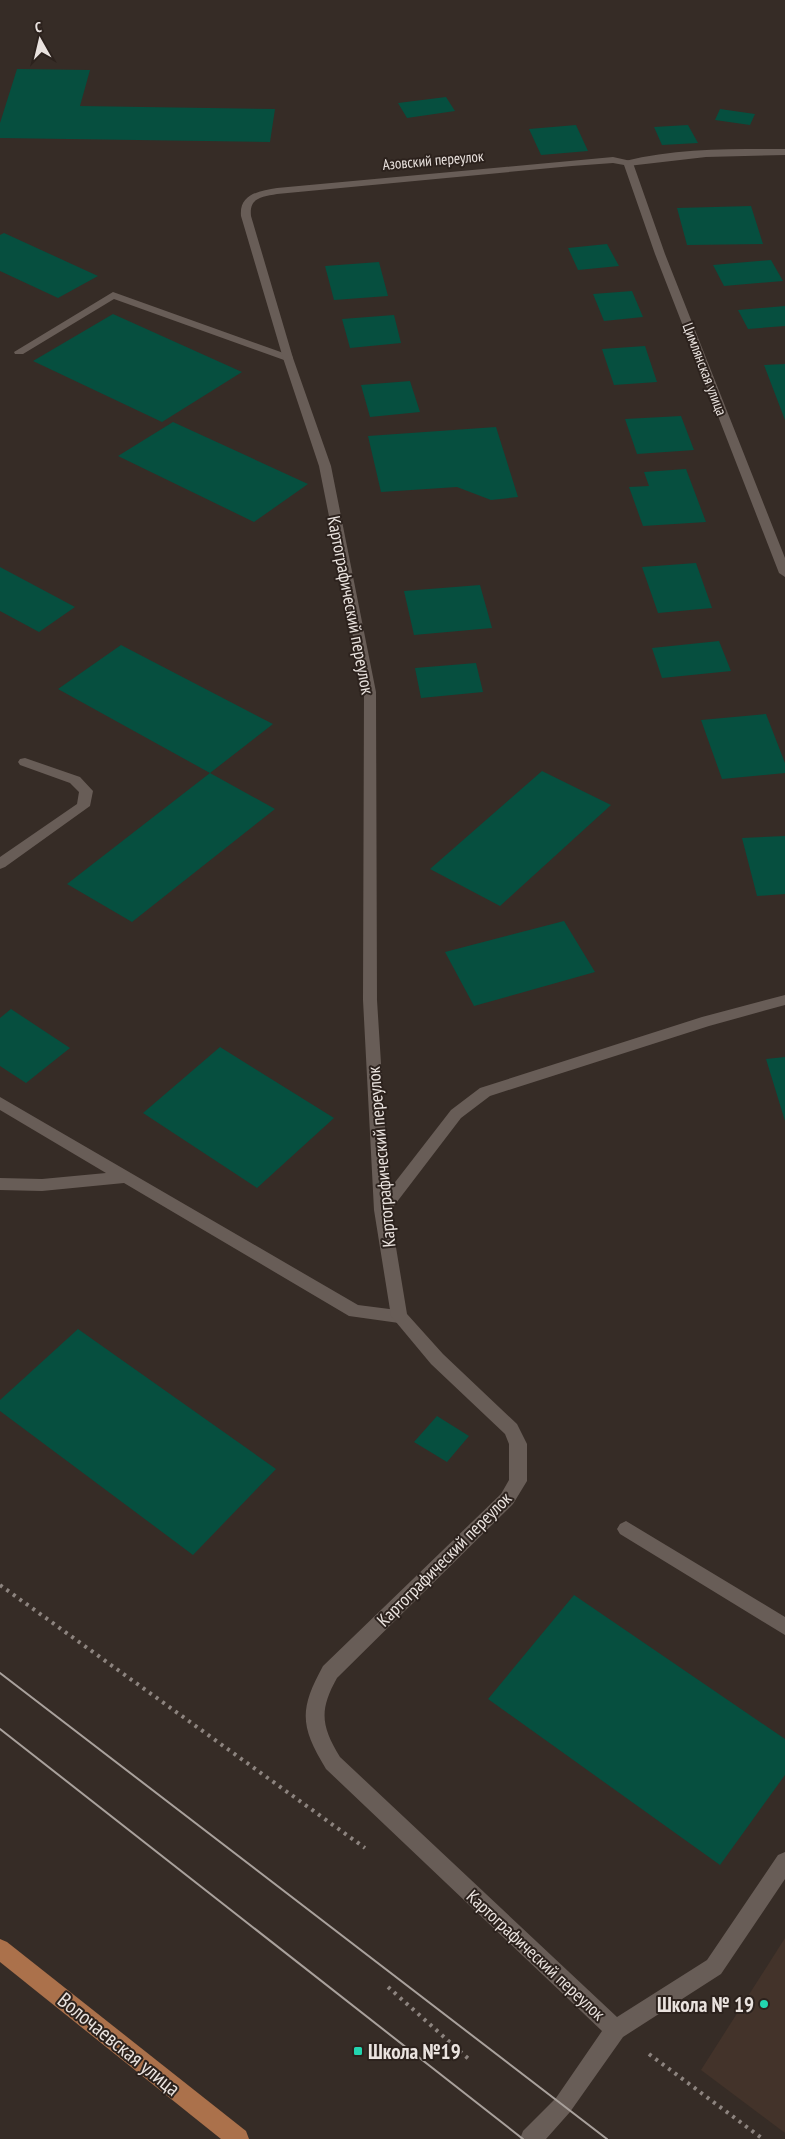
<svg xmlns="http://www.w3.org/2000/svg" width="785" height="2139" viewBox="0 0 785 2139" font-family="'PT Sans Narrow',sans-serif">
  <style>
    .built { fill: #43332a }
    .building { fill: #064f3f }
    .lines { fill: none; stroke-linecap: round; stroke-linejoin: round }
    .path { stroke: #8d847f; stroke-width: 4; stroke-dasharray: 3 5; stroke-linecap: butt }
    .service { fill: #685d57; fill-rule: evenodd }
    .minor { fill: #685d57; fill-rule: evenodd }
    .primary { fill: #ab714b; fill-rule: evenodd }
    .tram { stroke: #a9a19c; stroke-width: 2 }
    .poi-dot { fill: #22d5af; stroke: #2c221d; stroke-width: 2 }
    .labels { text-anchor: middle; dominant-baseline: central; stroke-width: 4; stroke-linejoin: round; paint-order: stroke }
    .far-street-label { font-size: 15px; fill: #eae3df; stroke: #2c221d }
    .street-label { font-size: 18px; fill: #eae3df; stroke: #2c221d }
    .near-poi-label { font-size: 21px; font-weight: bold; fill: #eae3df; stroke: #2c221d; text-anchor: end }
    .near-street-label { font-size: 21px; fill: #eae3df; stroke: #2c221d }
  </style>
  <rect width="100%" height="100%" fill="#362c26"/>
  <path class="built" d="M785 1938V2133L701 2070Z"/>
  <path class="building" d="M17 69 90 70 80 106 275 109 270 142 0 138V123Z
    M446 97 455 111 407 118 398 103Z
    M720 109 755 114 750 125 715 120Z
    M576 125 588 151 541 155 529 129Z
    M688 125 698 143 662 145 654 127Z
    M751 206 763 244 687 245 677 208Z
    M4 233 98 276 58 298 0 271V235Z
    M607 244 619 266 578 270 568 248Z
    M771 260 783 281 724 286 713 265Z
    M379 262 388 296 334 300 325 266Z
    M632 291 643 317 604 321 593 294Z
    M785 306V326L748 329 738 310Z
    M113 314 242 372 162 422 33 361Z
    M394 315 401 343 350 348 342 319Z
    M645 346 657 382 614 385 602 349Z
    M785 364V420L764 365Z
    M410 381 420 412 370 417 361 385Z
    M681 416 694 450 637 454 625 419Z
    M173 422 308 484 254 522 118 456Z
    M496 427 518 497 491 500 457 487 381 492 368 436Z
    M686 469 706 522 643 526 629 487 649 486 644 472Z
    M696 563 712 608 658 613 642 567Z
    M0 567 75 607 39 632 0 611Z
    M480 585 492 628 414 635 404 591Z
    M719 641 731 671 662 678 652 648Z
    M121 645 273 724 210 773 58 689Z
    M476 663 483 692 421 698 415 668Z
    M766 714 785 763V773L722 779 701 720Z
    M542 771 611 805 500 906 430 869Z
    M210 773 275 809 132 922 67 884Z
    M785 836V894L757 896 742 838Z
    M564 921 595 972 474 1006 445 952Z
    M11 1009 70 1048 26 1083 0 1066V1018Z
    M220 1047 334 1118 257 1188 143 1113Z
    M785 1057V1121L766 1059Z
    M78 1329 276 1469 193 1555 0 1411V1400Z
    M437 1416 469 1436 447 1462 414 1442Z
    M574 1595 785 1739V1775L720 1865 488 1699Z"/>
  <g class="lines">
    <path class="path" d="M0 1585 365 1848
      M388 1987 471 2061
      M649 2054 763 2139"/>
    <path class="service" d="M785 149V155L706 157 628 166 623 163 625 161C676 148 732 149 785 149Z
      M113 292 292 356 293 358 292 360H284L114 299 23 354H15L14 352Z
      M25 758 80 777 93 791 90 806 5 867 0 869V857L77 804 79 792 70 783 20 765 18 762 20 759Z
      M0 1097 358 1305 405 1311 407 1316 405 1321 399 1323 349 1316 124 1183 42 1191 0 1190V1178L42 1179 106 1173 0 1110Z
      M626 1521 785 1617V1635L620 1534 617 1529 620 1524Z"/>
    <path class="minor" d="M613 157 631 161 633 163 665 254 785 558V577L779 573 655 254 624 165 613 163 572 166 277 194C261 197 249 198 251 216L293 358 331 466 376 692 377 1000 389 1190 451 1110 480 1088 702 1017 785 995V1005L709 1026 490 1096 461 1118 390 1211 407 1314 443 1354 517 1424 527 1444V1481L513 1504 337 1678C319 1710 321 1726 340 1757L617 2017 707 1960 778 1855 785 1852V1879L721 1974 623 2037 570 2112 546 2139H520L523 2131 556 2098 602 2031 326 1769C300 1726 299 1710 323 1666L501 1494 509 1480V1444L505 1434 431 1364 391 1316 374 1210 363 1000 364 692 319 466 283 358 241 216C239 194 259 191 277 188Z"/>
    <path class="primary" d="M0 1939 7 1942 246 2131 249 2139H221L0 1962Z"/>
    <path class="tram" d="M0 1673 607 2139
      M0 1729 523 2139"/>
  </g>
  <g class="poi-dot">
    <circle cx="764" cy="2004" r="5"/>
    <rect x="353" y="2046" width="10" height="10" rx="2.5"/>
  </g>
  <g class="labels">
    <g class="far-street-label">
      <text transform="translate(433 160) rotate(-5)">Азовский переулок</text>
      <text transform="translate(705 369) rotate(69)">Цимлянская улица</text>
    </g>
    <g class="street-label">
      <text transform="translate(351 605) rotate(79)">Картографический переулок</text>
      <text transform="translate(381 1157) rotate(-95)">Картографический переулок</text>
      <text transform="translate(444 1559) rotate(-45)">Картографический переулок</text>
      <text transform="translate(536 1955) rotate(43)">Картографический переулок</text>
    </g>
    <g class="near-poi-label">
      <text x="754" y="2004">Школа № 19</text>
      <text x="368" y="2051" text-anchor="start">Школа №19</text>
    </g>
    <g class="near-street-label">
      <text transform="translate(119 2044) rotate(39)">Волочаевская улица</text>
    </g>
  </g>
  <g transform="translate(40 40) rotate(352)" stroke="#2c221d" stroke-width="4" paint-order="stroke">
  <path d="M0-4L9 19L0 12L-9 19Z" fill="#eae3df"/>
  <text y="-8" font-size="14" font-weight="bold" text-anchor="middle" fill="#eae3df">С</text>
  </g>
</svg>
